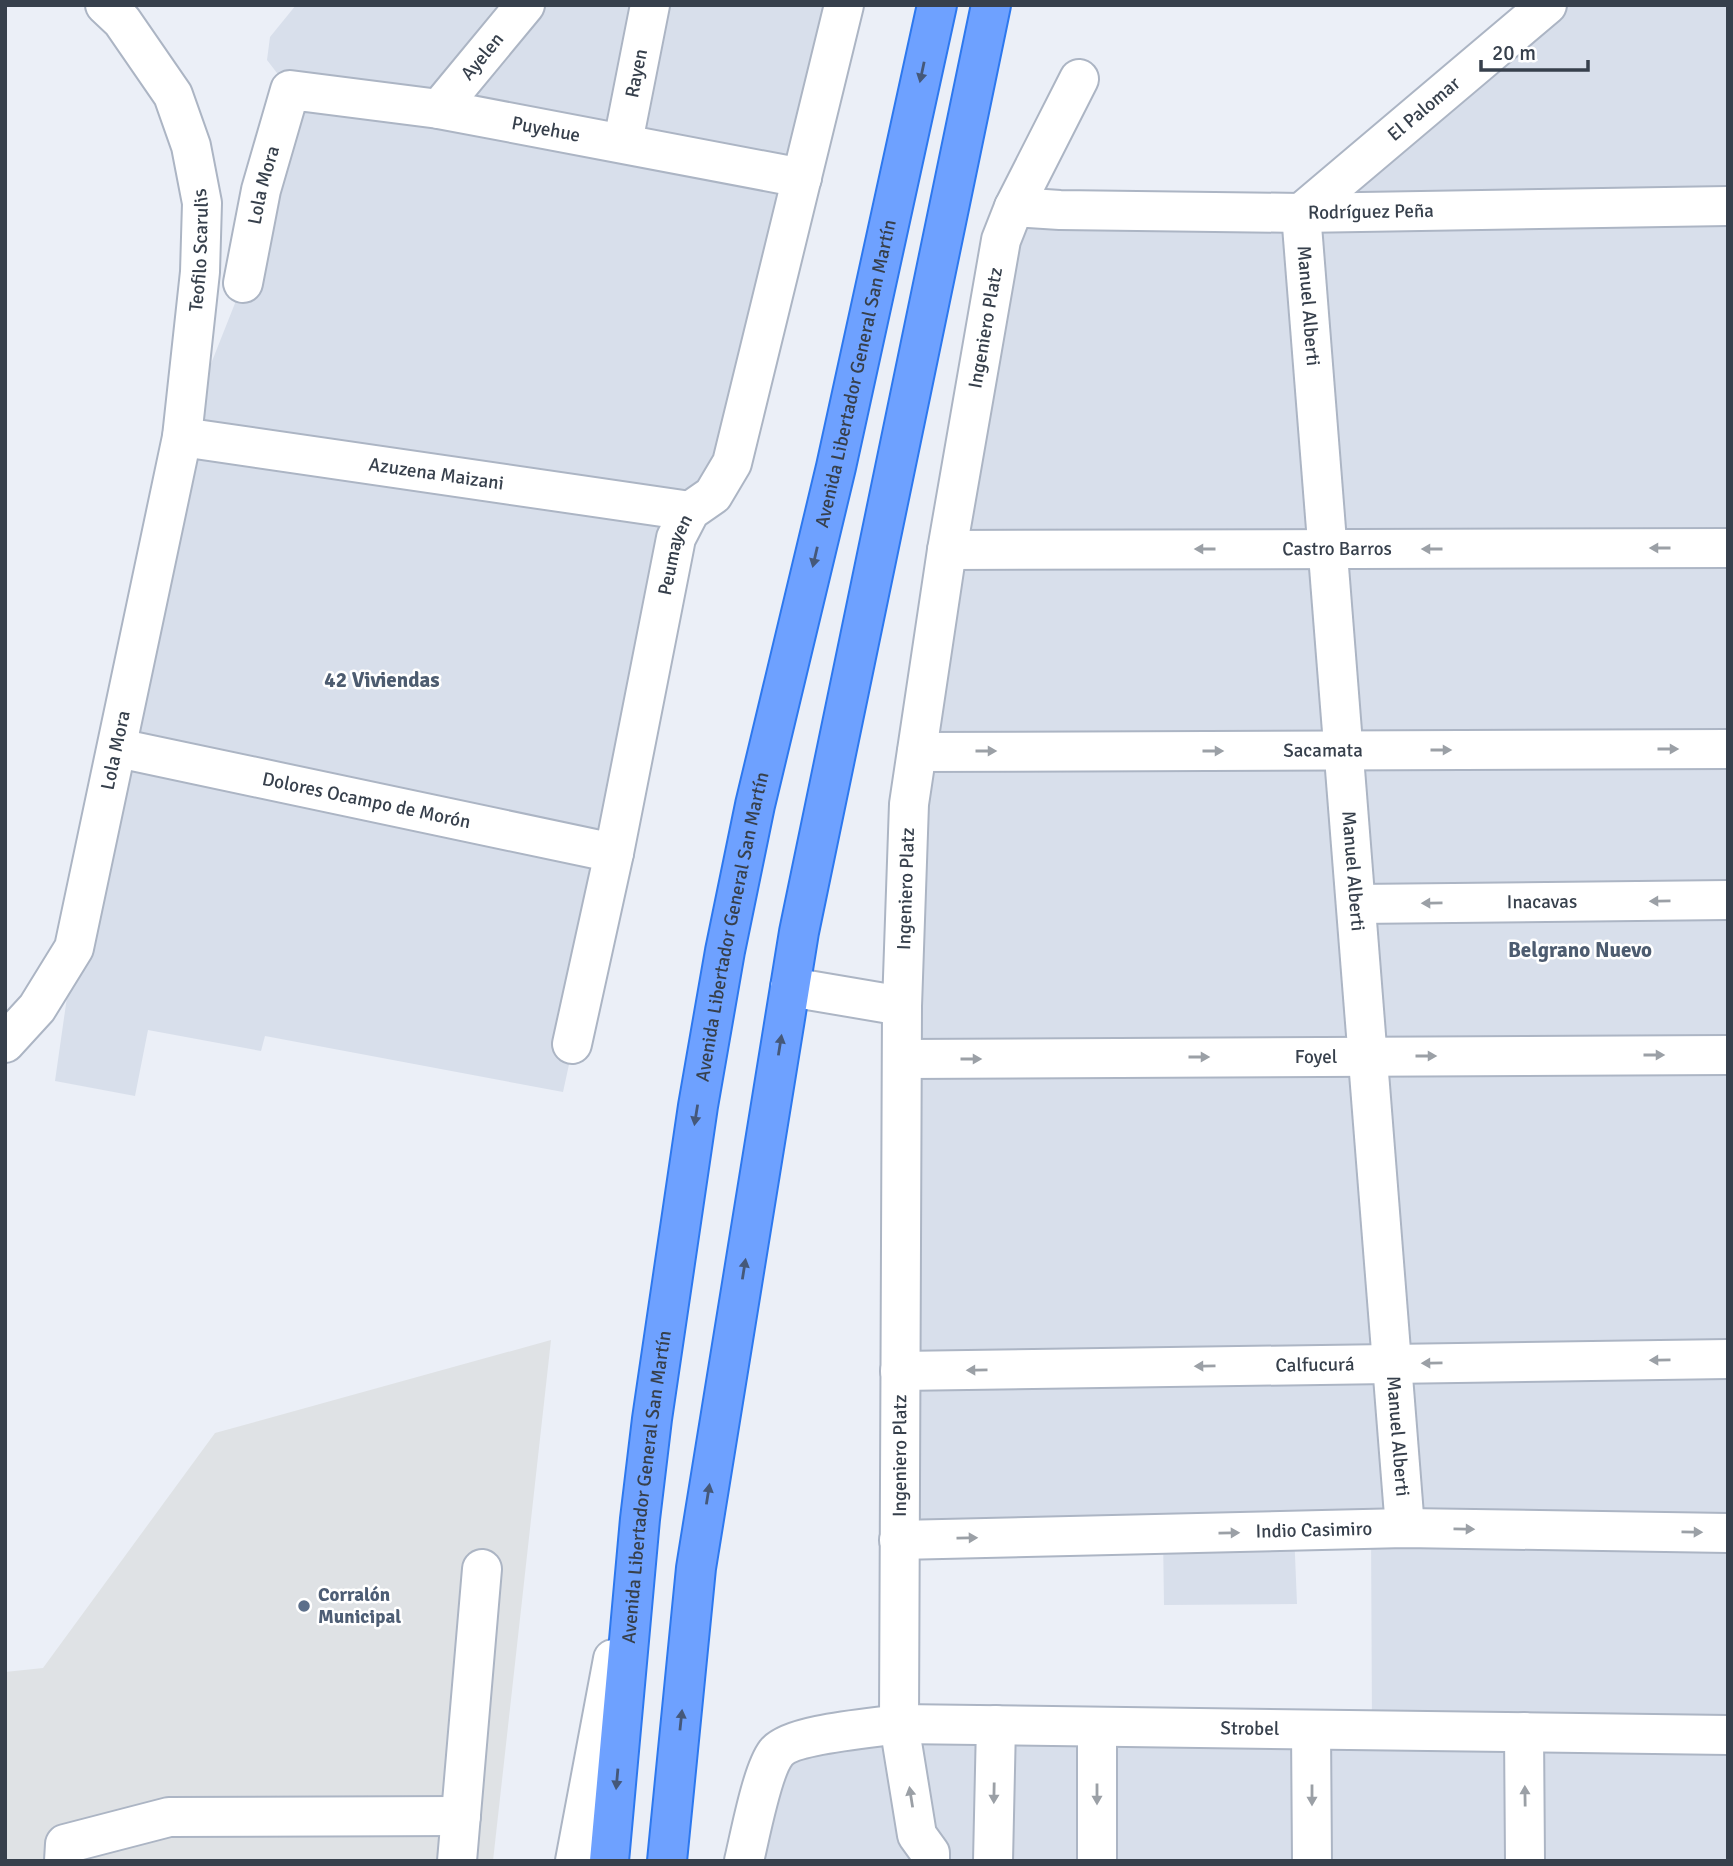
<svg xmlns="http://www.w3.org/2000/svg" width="1733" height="1866" viewBox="0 0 1733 1866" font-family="Signika,sans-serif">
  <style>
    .residential { fill: #d8dfeb }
    .parking { fill: #dfe2e5 }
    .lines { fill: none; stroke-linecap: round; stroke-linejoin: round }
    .minor-casing { stroke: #acb5c4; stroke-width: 42 }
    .highway-casing { stroke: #2d78ee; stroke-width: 42 }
    .minor { stroke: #fff; stroke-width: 38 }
    .highway { stroke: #6ea1ff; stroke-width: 38 }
    .oneway { fill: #455879 }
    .oneway2 { fill: #9ba0a6 }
    .service-dot { fill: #5c6f8a; stroke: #fff; stroke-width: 2.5 }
    .labels { text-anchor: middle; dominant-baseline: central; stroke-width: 5; stroke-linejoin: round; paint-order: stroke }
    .street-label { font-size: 19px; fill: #37404c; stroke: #fff }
    .service-label { font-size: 19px; font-weight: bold; fill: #4e5e75; stroke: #fff; text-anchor: start }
    .neighbourhood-label { font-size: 21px; font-weight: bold; fill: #4d5c70; stroke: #fff }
  </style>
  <rect width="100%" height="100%" fill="#ebeff7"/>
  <path class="residential" d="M296 5H844L732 463 690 511 563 1092 265 1036 261 1051 148 1030 135 1096 55 1081 74 948 182 437 243 283 290 90 267 60 270 37Z
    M1547 5H1728V1861H744L789 1743 1372 1730 1371 1529 1294 1531 1297 1604 1164 1605 1163 1535 899 1540 909 804 1014 207 1301 213Z"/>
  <path class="parking" d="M551 1340 493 1861H5V1672L43 1668 215 1433Z"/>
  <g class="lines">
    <g class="minor-casing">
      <g id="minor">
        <path id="s1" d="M439 109 525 5"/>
        <path id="s2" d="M623 142 650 5"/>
        <path id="s3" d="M1014 207 1060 210 1301 213 1728 206"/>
        <path id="s4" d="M1301 213 1405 1528"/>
        <path id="s5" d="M1301 213 1547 5"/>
        <path id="s6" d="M243 283 261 190 290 90 439 109 802 178"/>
        <path id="s7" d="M182 437 690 511"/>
        <path id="s8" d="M947 550 1728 548"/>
        <path id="s9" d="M118 748 614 853"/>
        <path id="s10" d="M917 752 1728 749"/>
        <path id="s11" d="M1356 904 1728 900"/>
        <path d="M790 987 902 1006"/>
        <path id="s12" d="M5 1043 37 1008 74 948 182 437 200 272 202 203 191 146 173 95 122 21 105 5"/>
        <path id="s13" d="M572 1044 614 853 676 538 690 511 713 495 732 463 844 5"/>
        <path id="s14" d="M903 1059 1728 1055"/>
        <path id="s15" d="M900 1371 1728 1359"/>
        <path id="s16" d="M899 1540 1405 1528 1728 1533"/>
        <path d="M1097 1727V1861"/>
        <path d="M1311 1730 1312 1861"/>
        <path d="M1524 1732 1525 1861"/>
        <path d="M64 1861 65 1844 169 1817 461 1816"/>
        <path d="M457 1861 482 1569"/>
        <path d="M575 1861 613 1659"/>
        <path id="s17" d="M744 1861C750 1836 762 1771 776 1753 790 1734 874 1728 899 1724L1728 1735"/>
        <path id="s18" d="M930 1861V1853L917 1835 899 1724 902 1006 909 804 947 550 1001 240 1014 207 1079 79"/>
        <path d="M993 1861 996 1725"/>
      </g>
    </g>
    <g class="highway-casing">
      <g id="highway">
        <path id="s19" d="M609 1861 640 1519 652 1419 698 1106 725 951 755 805 836 467 937 5"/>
        <path d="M667 1861 696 1568 799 932 991 5"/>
      </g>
    </g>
    <use href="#minor" class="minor"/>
    <use href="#highway" class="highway"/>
  </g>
  <defs><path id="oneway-solid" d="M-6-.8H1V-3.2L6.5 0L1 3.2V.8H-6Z" transform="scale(1.75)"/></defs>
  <g class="oneway">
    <use href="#oneway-solid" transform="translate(922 72) rotate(102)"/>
    <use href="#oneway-solid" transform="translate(815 557) rotate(103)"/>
    <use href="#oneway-solid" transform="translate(780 1045) rotate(-81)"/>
    <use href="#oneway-solid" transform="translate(696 1115) rotate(99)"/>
    <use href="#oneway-solid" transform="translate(744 1269) rotate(-81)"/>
    <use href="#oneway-solid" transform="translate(708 1494) rotate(-81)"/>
    <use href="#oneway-solid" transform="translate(681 1720) rotate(-84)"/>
    <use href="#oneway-solid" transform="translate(617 1779) rotate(95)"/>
  </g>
  <g class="oneway2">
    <use href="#oneway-solid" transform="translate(1660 548) rotate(180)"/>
    <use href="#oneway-solid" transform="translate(1205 549) rotate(180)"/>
    <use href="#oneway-solid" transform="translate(1432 549) rotate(180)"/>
    <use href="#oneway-solid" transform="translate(1668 749)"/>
    <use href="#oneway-solid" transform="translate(1441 750)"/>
    <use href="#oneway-solid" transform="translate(986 751)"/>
    <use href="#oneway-solid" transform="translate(1213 751)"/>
    <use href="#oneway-solid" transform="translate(1660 901) rotate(179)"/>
    <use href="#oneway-solid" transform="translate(1432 903) rotate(179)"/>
    <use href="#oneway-solid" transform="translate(1654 1055)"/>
    <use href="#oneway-solid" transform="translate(1426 1056)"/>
    <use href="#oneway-solid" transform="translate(1199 1057)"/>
    <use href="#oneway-solid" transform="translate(971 1059)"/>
    <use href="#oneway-solid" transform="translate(1660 1360) rotate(179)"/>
    <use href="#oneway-solid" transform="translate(1432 1363) rotate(179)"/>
    <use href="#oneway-solid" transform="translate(1205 1366) rotate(179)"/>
    <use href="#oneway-solid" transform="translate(977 1370) rotate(179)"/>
    <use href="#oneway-solid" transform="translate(1464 1529) rotate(1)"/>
    <use href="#oneway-solid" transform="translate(1692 1532) rotate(1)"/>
    <use href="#oneway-solid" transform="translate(1229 1533) rotate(-1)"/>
    <use href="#oneway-solid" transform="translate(967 1538) rotate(-1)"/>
    <use href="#oneway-solid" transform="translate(994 1793) rotate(91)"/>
    <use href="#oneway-solid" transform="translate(1097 1794) rotate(90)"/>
    <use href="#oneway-solid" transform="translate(1312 1795) rotate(90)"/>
    <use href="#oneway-solid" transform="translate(1525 1796) rotate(-91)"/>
    <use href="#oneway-solid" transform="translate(911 1797) rotate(-99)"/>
  </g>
  <circle class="service-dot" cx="304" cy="1606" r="7"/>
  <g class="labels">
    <g class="street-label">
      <text stroke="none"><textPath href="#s1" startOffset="68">Ayelen</textPath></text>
      <text stroke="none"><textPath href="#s2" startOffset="70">Rayen</textPath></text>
      <text stroke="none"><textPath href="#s5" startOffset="161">El Palomar</textPath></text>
      <text stroke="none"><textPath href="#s6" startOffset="458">Puyehue</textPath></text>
      <text stroke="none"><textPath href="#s6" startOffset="100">Lola Mora</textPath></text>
      <text stroke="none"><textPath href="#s3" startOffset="357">Rodríguez Peña</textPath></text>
      <text stroke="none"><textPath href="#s12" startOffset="828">Teofilo Scarulis</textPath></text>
      <text stroke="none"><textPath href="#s4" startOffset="93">Manuel Alberti</textPath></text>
      <text stroke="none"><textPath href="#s18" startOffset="1545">Ingeniero Platz</textPath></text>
      <text stroke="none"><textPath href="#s19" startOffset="1510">Avenida Libertador General San Martín</textPath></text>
      <text stroke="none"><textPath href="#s7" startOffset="257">Azuzena Maizani</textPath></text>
      <text stroke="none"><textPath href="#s8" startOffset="390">Castro Barros</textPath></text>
      <text stroke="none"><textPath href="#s13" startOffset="500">Peumayen</textPath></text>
      <text stroke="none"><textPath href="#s12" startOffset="320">Lola Mora</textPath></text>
      <text stroke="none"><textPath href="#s10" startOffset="406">Sacamata</textPath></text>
      <text stroke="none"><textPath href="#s9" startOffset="254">Dolores Ocampo de Morón</textPath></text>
      <text stroke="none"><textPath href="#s4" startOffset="660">Manuel Alberti</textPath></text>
      <text stroke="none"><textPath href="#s18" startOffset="978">Ingeniero Platz</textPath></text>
      <text stroke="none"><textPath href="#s11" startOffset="186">Inacavas</textPath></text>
      <text stroke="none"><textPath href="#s19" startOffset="943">Avenida Libertador General San Martín</textPath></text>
      <text stroke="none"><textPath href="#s14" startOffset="413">Foyel</textPath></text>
      <text stroke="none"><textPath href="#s15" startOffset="415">Calfucurá</textPath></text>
      <text stroke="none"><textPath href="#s4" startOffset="1227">Manuel Alberti</textPath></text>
      <text stroke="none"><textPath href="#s18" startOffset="411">Ingeniero Platz</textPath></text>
      <text stroke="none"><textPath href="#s19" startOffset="376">Avenida Libertador General San Martín</textPath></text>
      <text stroke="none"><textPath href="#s16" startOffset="415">Indio Casimiro</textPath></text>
      <text stroke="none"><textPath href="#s17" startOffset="592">Strobel</textPath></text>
    </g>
    <g class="service-label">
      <text x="318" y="1595">Corralón<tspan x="318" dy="22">Municipal</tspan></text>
    </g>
    <g class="neighbourhood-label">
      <text x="382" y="680">42 Viviendas</text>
      <text x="1580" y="950">Belgrano Nuevo</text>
    </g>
  </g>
  <rect width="1733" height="1866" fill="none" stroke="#37404c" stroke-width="14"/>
  <path d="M1481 60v10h107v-10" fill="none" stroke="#37404c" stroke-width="3.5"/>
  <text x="1492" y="60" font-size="21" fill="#37404c" stroke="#ffffff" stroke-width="5" paint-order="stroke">20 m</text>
</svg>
